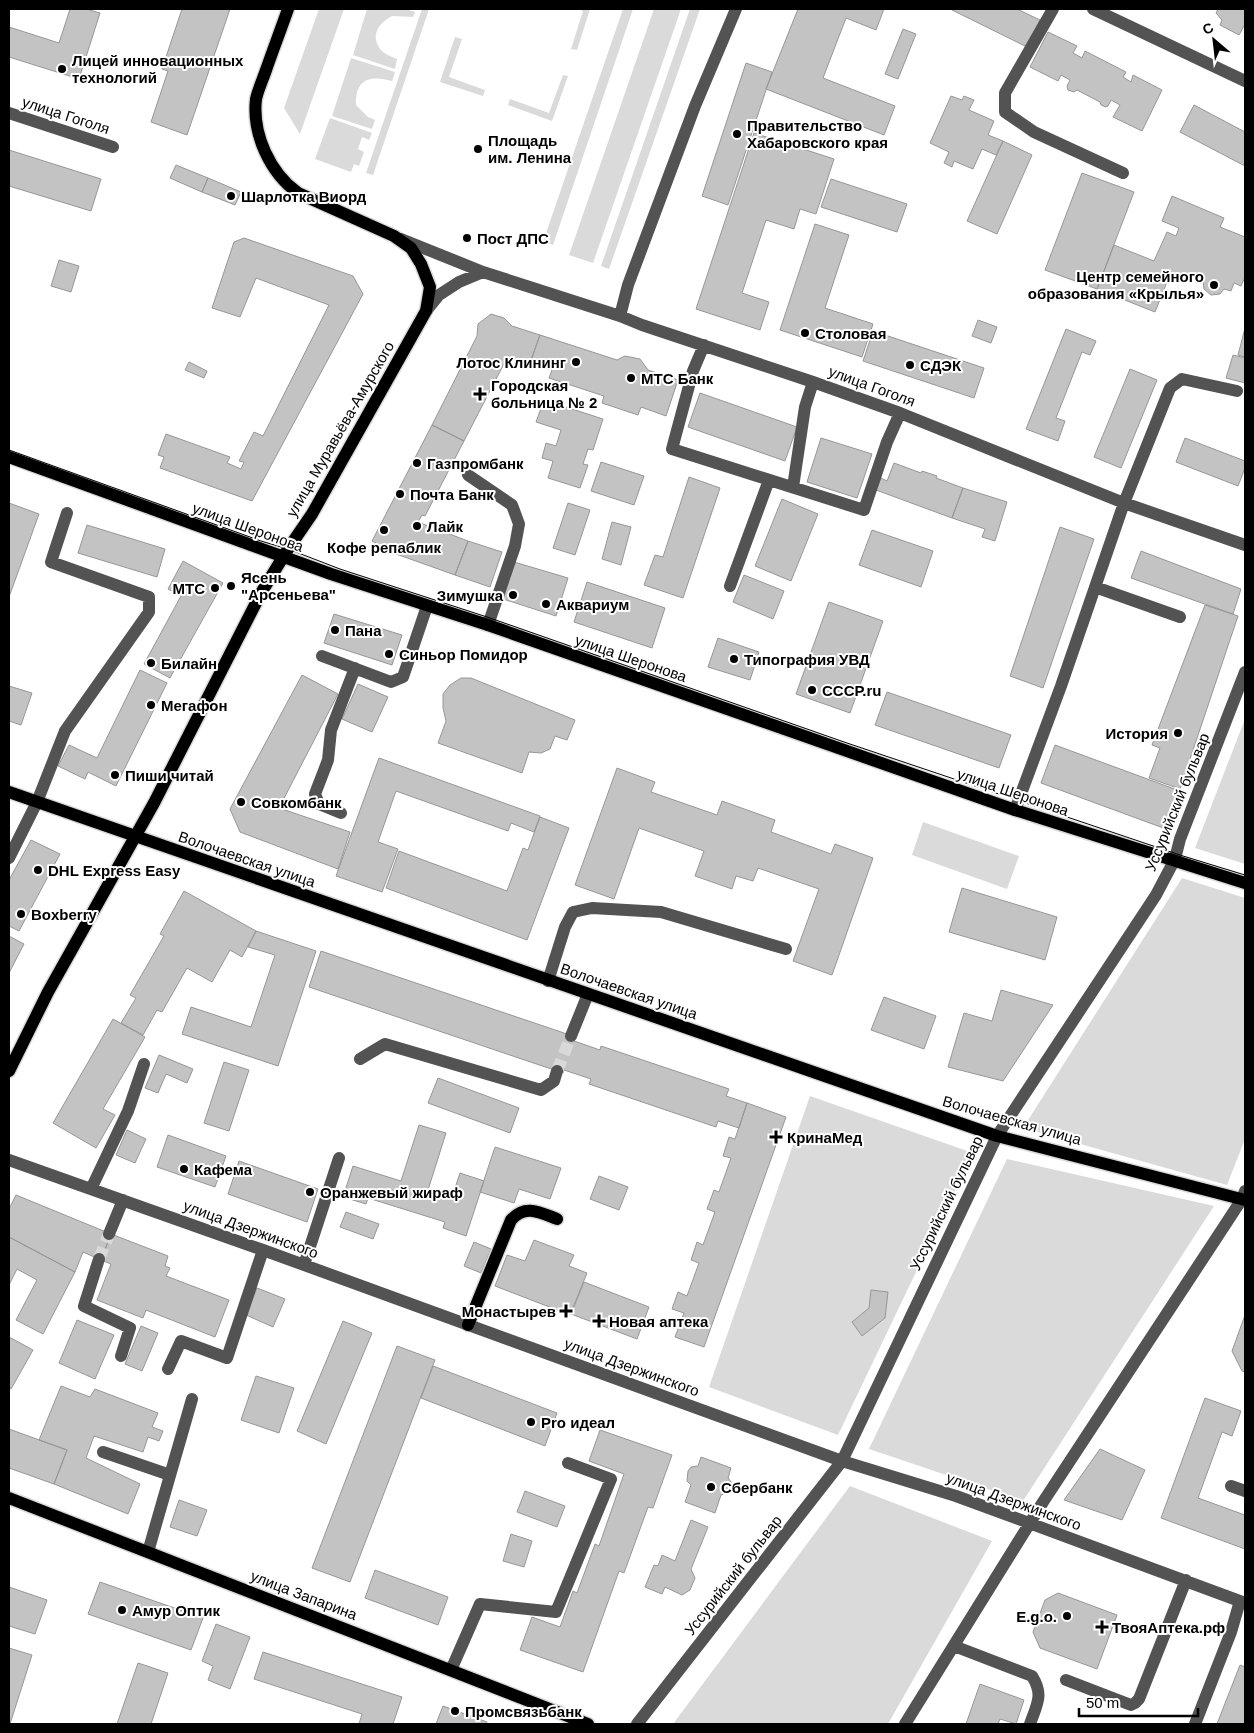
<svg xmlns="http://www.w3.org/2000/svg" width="1254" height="1733" viewBox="0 0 1254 1733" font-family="Arial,sans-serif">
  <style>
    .green { fill: #dadada }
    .building { fill: #c3c3c3; stroke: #979797 }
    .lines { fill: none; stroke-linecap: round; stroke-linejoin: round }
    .minor-tunnel { stroke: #d9d9d9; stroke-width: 12; stroke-dasharray: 12 6; stroke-linecap: butt }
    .major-casing { stroke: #dbdbdb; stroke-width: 15 }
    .minor { stroke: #535353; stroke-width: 12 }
    .major { stroke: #000; stroke-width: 12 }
    .tram { stroke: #000; stroke-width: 1 }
    .poi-dot { fill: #000; stroke: #fff; stroke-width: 2 }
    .labels { text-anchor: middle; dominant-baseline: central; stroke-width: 4; stroke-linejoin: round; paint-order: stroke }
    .poi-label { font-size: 15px; font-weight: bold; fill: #000; stroke: #fff; text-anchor: start }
    .street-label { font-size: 15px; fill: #000; stroke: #fff }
  </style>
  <rect width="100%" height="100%" fill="#fff"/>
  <path class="green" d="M319 9H344L300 134 284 108Z
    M367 9H405L415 12 413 17 392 16C379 23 370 35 380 49 384 54 392 57 397 59L395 69 353 55Z
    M422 9H429L373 175 366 173Z
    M578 9H590L577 50 571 49 583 11Z
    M623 9H633L553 245 543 242Z
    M654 9H681L593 263 569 255Z
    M690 9H700L609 269 601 266Z
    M455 37 462 39 449 77 485 90 483 96 440 82Z
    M351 58 395 72 392 81C370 75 355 79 356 105L368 117 375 120 372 129 332 116Z
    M563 75 568 76 552 121 508 105 510 99 549 113Z
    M330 118 372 133 369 140 362 137 358 149 364 152 359 166 354 164 351 172 315 159Z
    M1245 719V864L1195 848Z
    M923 822 1019 856 1007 889 912 855Z
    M1182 878 1245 898V1139L1227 1185 1023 1128Z
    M810 1096 973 1153 838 1435 709 1387Z
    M1007 1159 1214 1206 1023 1501 869 1449Z
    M850 1486 992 1541 888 1724H673Z"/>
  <path class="building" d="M70 9H86L100 13 79 79 9 57V27L59 43Z
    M182 9H230L187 135 151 122 168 71 162 69Z
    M798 9H884L876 30 846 18 823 78 895 106 884 135 766 89Z
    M952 9H1017L1040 20 1027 47 952 10Z
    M1218 9H1245V27L1244 26 1239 35 1220 25 1222 20 1216 13Z
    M903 29 916 34 898 79 885 74Z
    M1048 32 1077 46 1073 53 1082 58 1085 51 1126 72 1123 77 1131 82 1133 75 1162 90 1142 131 1113 117 1120 105 1111 100 1108 106 1106 107 1101 105 1100 102 1077 90 1074 92 1068 90 1067 86 1070 80 1061 75 1058 81 1030 67Z
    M746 63 772 72 728 205 702 196Z
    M951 96 962 100 964 96 974 100 969 110 994 121 988 135 1003 141 996 155 982 149 973 169 954 161 952 167 944 163 949 152 930 143Z
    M1194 105 1245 132V166L1180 132Z
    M754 133 834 159 816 214 800 209 794 229 766 220 742 293 769 302 760 330 696 309Z
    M1003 141 1032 155 997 234 967 221Z
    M9 150 101 179 91 211 9 186Z
    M176 165 208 178 202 192 170 178Z
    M1082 173 1134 192 1097 289 1045 270Z
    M208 178 241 192 235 205 202 192Z
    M831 179 907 204 897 232 821 207Z
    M1172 196 1224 218 1220 227 1245 237V277L1241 286 1234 283 1231 291 1224 289 1220 294 1211 295 1204 289 1203 280 1185 273 1181 282 1169 277 1155 312 1097 289 1114 245 1154 261 1167 232 1176 236 1179 228 1162 221Z
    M815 224 849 235 825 308 873 324 862 357 780 330Z
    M244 238 353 276 363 294 252 501 160 468 164 457 158 455 166 434 230 457 227 463 241 469 244 462 239 461 254 432 263 436 329 305 256 278 240 317 212 308 234 242Z
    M59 260 79 266 71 292 51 286Z
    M491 314 504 318 512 326 540 335 530 363 508 356 464 441 432 425 477 336 478 324Z
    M978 320 997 327 991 343 972 336Z
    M1245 328V357L1238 355Z
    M1066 329 1096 341 1090 355 1082 352 1056 418 1065 421 1058 441 1026 429Z
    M873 331 984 368 974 398 863 361Z
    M540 335 617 360 625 356 640 359 648 370 678 380 666 416 641 407 638 415 602 403 604 396 549 378 552 370 530 363Z
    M1233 355 1245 358V383L1226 378Z
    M189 362 207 371 204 378 185 370Z
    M1130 369 1157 380 1121 468 1094 457Z
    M700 393 797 427 785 461 688 427Z
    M544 400 603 419 593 450 588 449 583 464 588 465 580 488 548 478 553 461 542 458 546 443 556 446 561 430 536 422Z
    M432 425 464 441 425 516 422 515 418 522 468 541 455 575 396 554 372 541Z
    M821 438 872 454 857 498 807 482Z
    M1185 438 1245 461V468L1238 486 1176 462Z
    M601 462 644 476 634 505 591 491Z
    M894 463 921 473 922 471 937 476 936 478 963 488 952 518 876 490 881 478 887 481Z
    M689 477 720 488 683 598 644 585 655 555 663 557Z
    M963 488 1007 502 995 541 982 537 985 529 952 518Z
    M782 499 818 514 791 581 755 566Z
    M9 503 39 514 9 597Z
    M568 503 590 510 575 555 553 548Z
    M612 522 631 527 621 565 602 559Z
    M87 525 165 549 157 577 78 553Z
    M1060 527 1094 539 1043 688 1010 676Z
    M872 530 933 551 921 587 859 565Z
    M468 541 502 552 490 587 455 575Z
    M1141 551 1241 589 1233 614 1131 578Z
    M183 561 223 583 170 678 144 664 181 596 168 589Z
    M514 562 568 578 556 616 503 599Z
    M744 575 784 591 773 619 733 602Z
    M587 582 665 608 652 648 574 622Z
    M829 602 883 621 850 713 796 694Z
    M1205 605 1238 616 1180 789 1149 778 1160 748 1152 745Z
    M334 614 402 635 392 665 324 643Z
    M718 638 759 652 750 680 708 667Z
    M140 670 167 683 116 786 88 772 85 779 58 766 69 745 97 758Z
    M302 675 338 694 279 808 350 832 338 869 240 832 230 809Z
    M461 678H471L575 720 567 740 555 736 550 749 541 753 529 752 522 773 438 743 446 721 443 708V694L450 685Z
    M358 684 388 697 372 732 342 719Z
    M9 686 32 693 21 725 9 721Z
    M887 692 1011 735 999 768 875 725Z
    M1055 745 1180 791 1166 829 1041 783Z
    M379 758 540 816 534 832 511 823 508 831 396 791 378 842 398 849 382 892 336 876Z
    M617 768 655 782 651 792 717 815 722 801 775 820 771 832 831 854 835 844 873 858 832 975 793 961 819 889 758 868 753 881 736 876 732 889 695 876 704 851 639 828 614 899 575 885Z
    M540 817 569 828 527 940 386 888 399 851 507 891 523 848 528 850Z
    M31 840 60 854 19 931 9 926V880Z
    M962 888 1057 917 1045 960 949 932Z
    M184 891 256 931 242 957 230 950 212 982 187 968 162 1012 157 1010 143 1035 121 1023 136 998 130 995 164 936 160 934Z
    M256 931 316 951 278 1066 182 1034 191 1007 251 1027 275 955 248 947Z
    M9 936 24 944 9 973Z
    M321 951 576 1037 574 1041 600 1050 601 1046 729 1089 726 1096 747 1103 739 1128 718 1121 716 1127 589 1084 591 1079 564 1070 563 1073 309 987Z
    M1001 990 1053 1005 1003 1081 948 1067 964 1013 992 1021Z
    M884 997 936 1016 924 1049 871 1030Z
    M113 1019 145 1037 103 1109 115 1115 96 1148 53 1123Z
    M159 1055 193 1069 187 1083 166 1074 158 1093 145 1088Z
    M224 1062 249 1070 229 1131 204 1123Z
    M438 1078 519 1108 510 1133 428 1103Z
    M747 1103 786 1117 704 1347 675 1337 684 1313 672 1309 678 1292 687 1296 699 1263 691 1260 697 1242 703 1245 715 1212 707 1209 714 1190 719 1192 731 1158 723 1156 729 1137 735 1139Z
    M419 1125 446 1133 428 1190 452 1197 460 1173 484 1181 466 1236 443 1228 445 1222 368 1198 366 1204 343 1197 353 1166 401 1181Z
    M127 1130 146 1139 135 1163 116 1155Z
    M168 1135 226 1156 215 1187 157 1167Z
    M495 1147 561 1168 550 1199 519 1189 514 1203 480 1192Z
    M239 1161 318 1189 307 1222 228 1194Z
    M599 1176 628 1187 619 1210 590 1199Z
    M16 1195 111 1234 101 1260 83 1252 75 1272 9 1237V1209Z
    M346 1212 379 1224 373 1239 340 1227Z
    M111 1234 168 1256 165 1266 170 1268 166 1276 229 1300 215 1337 146 1310 143 1318 97 1300 111 1264 101 1260Z
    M9 1237 75 1272 43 1334 16 1320 37 1280 17 1269 9 1285Z
    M534 1240 574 1255 569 1266 587 1273 570 1315 495 1286 507 1255 525 1261Z
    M474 1242 491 1249 481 1273 464 1266Z
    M584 1282 649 1307 637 1339 571 1314Z
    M257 1288 285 1299 273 1327 246 1315Z
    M871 1290 888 1292 885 1318 862 1336 852 1322 869 1308Z
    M1245 1315V1372L1242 1371 1232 1351Z
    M77 1320 114 1335 95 1379 59 1363Z
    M343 1321 372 1333 326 1444 297 1431Z
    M141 1326 158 1333 142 1371 125 1364Z
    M9 1337 33 1350 11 1389 9 1388Z
    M397 1346 435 1360 350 1582 312 1568Z
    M433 1366 557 1413 545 1446 421 1398Z
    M256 1376 294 1388 279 1433 241 1420Z
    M61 1386 90 1397 95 1389 158 1413 152 1427 163 1431 159 1441 148 1437 143 1452 94 1436 86 1458 140 1484 128 1514 54 1484 67 1450 39 1440Z
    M1205 1398 1241 1411 1232 1436 1222 1432 1198 1498 1245 1515V1549L1161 1518Z
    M9 1429 67 1450 54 1484 9 1468Z
    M600 1430 672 1455 653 1508 648 1507 624 1573 619 1571 583 1672 520 1650 532 1617 560 1627 573 1591 577 1593 595 1544 599 1546 624 1474 589 1461Z
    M1100 1449 1145 1470 1122 1520 1064 1500Z
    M701 1457 731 1468 728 1478 732 1483V1489L728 1493 721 1495 715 1513 685 1502 691 1485 687 1481 688 1471 691 1467 698 1466Z
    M525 1491 565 1506 557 1527 517 1512Z
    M179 1500 207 1510 197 1536 170 1527Z
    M691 1520 708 1527 691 1569 695 1578 690 1590 682 1595 665 1587 662 1594 645 1587 654 1565 658 1566 662 1555 675 1561Z
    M511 1534 532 1541 524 1567 503 1561Z
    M375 1570 448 1597 438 1625 365 1598Z
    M100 1582 203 1618 191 1650 88 1614Z
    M9 1587 47 1600 35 1634 9 1626Z
    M1058 1593 1117 1615 1097 1669 1040 1648 1033 1632 1045 1600Z
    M216 1624 250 1637 230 1689 208 1680 213 1666 202 1661Z
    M9 1648 32 1655 10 1724H9Z
    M263 1652 402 1697 393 1724H359L362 1714 254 1679Z
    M138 1663 168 1673 151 1724H117Z
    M1240 1665 1245 1667V1724H1217Z
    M980 1684 1024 1700 1016 1724 1000 1719 998 1724H966Z
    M443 1706 487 1722 486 1724H436Z"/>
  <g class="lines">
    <path class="minor-tunnel" d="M557 1071 571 1036
      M99 1259 109 1234"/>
    <g class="major-casing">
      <path id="major" d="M9 457 331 574 488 625 1015 810 1245 883
        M9 792 997 1136 1245 1200
        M9 1071 48 992 154 803 261 593 288 549 312 514 426 311 430 287 421 264 411 248 394 236 298 193C270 173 252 134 256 99 258 90 263 79 266 70 273 50 281 29 288 9
        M468 1325 511 1220C525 1204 539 1212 557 1219
        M9 1498 588 1724"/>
    </g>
    <path class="minor" d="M1053 9 1005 93V112L1034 132 1123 173
      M1093 9 1245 81
      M9 113 113 147
      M401 239 483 272 620 316 642 325 813 382 900 413 1124 503 1245 545
      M426 311 439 295 459 282 483 272
      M620 316 628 285 695 106 736 9
      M704 345 693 371 672 449 864 510 887 442 900 413
      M468 475 512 505 519 524 515 546 488 625
      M793 487 805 407 813 382
      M730 586 769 480
      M1095 587 1180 617
      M322 656 391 682 403 677 427 606
      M1015 810 1061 686 1124 503 1170 388 1182 379 1237 391
      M341 813 319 804 315 794 328 760 331 730 355 668
      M9 858 37 802 65 731 149 612V597L51 562 67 513
      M548 981 565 927 573 912 592 908 661 912 786 949
      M571 1036 588 994
      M360 1059 385 1044 541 1090 554 1081 557 1071
      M9 1160 263 1250 842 1461 956 1496 1245 1603
      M91 1189 128 1111 144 1064
      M109 1234 123 1200
      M99 1259 84 1306 130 1328 121 1356
      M304 1265 339 1158
      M168 1369 181 1341 227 1358 263 1250
      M103 1452 170 1475
      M1231 1486 1245 1491
      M148 1552 192 1399
      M954 1646 1032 1676C1044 1695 1037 1704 1030 1724
      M451 1670 480 1604 556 1612 611 1479 568 1463
      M1066 1680 1131 1705 1135 1703 1139 1699 1186 1580
      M637 1724 842 1461 997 1136 1156 895 1175 859 1180 839 1245 672
      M905 1724 1043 1502 1225 1225 1242 1199 1245 1191
      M1195 1724 1231 1632 1240 1601"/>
    <use href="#major" class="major"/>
    <path class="tram" d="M9 450 261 541 288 549 340 569 490 618 847 743 1183 856 1245 875
      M190 523 372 589 469 619"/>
  </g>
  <g class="poi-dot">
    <circle cx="62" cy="69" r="5"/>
    <circle cx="737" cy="134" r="5"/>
    <circle cx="478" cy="149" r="5"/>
    <circle cx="231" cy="196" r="5"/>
    <circle cx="467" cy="238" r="5"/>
    <circle cx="1214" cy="285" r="5"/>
    <circle cx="805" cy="333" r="5"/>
    <circle cx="576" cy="362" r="5"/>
    <circle cx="910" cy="365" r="5"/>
    <circle cx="631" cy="378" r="5"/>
    <path d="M477.5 386.5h5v5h5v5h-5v5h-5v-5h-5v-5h5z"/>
    <circle cx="417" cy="463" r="5"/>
    <circle cx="400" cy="494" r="5"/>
    <circle cx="417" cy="526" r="5"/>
    <circle cx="384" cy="530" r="5"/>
    <circle cx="231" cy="586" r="5"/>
    <circle cx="215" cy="588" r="5"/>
    <circle cx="513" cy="595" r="5"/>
    <circle cx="546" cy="604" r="5"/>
    <circle cx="335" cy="630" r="5"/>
    <circle cx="389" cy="654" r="5"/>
    <circle cx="734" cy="659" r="5"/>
    <circle cx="151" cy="663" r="5"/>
    <circle cx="812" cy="690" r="5"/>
    <circle cx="151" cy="705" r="5"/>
    <circle cx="1178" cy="733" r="5"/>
    <circle cx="115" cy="775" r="5"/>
    <circle cx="241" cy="802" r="5"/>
    <circle cx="38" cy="870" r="5"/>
    <circle cx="21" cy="914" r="5"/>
    <path d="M773.5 1129.5h5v5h5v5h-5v5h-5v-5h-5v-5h5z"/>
    <circle cx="184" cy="1169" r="5"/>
    <circle cx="310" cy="1192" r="5"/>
    <path d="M563.5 1303.5h5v5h5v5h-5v5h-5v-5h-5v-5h5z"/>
    <path d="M596.5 1313.5h5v5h5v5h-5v5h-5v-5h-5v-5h5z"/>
    <circle cx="531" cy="1422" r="5"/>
    <circle cx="711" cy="1487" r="5"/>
    <circle cx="122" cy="1610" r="5"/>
    <circle cx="1067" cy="1616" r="5"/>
    <path d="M1099.5 1619.5h5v5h5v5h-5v5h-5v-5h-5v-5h5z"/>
    <circle cx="455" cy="1711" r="5"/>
  </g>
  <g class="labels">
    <g class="poi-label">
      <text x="72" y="60">Лицей инновационных<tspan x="72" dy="17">технологий</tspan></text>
      <text x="747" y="125">Правительство<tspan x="747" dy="17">Хабаровского края</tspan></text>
      <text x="488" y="140">Площадь<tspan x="488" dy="17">им. Ленина</tspan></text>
      <text x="241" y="196">Шарлотка Виорд</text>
      <text x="477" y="238">Пост ДПС</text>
      <text x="1204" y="276" text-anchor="end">Центр семейного<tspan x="1204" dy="17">образования «Крылья»</tspan></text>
      <text x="815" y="333">Столовая</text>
      <text x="566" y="362" text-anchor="end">Лотос Клининг</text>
      <text x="920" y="365">СДЭК</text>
      <text x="641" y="378">МТС Банк</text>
      <text x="491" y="385">Городская<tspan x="491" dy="17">больница № 2</tspan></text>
      <text x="427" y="463">Газпромбанк</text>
      <text x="410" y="494">Почта Банк</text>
      <text x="427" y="526">Лайк</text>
      <text x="384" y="547" text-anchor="middle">Кофе репаблик</text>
      <text x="241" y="577">Ясень<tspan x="241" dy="17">"Арсеньева"</tspan></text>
      <text x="205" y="588" text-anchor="end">МТС</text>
      <text x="503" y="595" text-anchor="end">Зимушка</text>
      <text x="556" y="604">Аквариум</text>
      <text x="345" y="630">Пана</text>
      <text x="399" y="654">Синьор Помидор</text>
      <text x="744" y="659">Типография УВД</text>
      <text x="161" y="663">Билайн</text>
      <text x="822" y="690">СССР.ru</text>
      <text x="161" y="705">Мегафон</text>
      <text x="1168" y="733" text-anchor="end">История</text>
      <text x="125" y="775">Пиши читай</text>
      <text x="251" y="802">Совкомбанк</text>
      <text x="48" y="870">DHL Express Easy</text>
      <text x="31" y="914">Boxberry</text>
      <text x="787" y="1137">КринаМед</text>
      <text x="194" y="1169">Кафема</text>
      <text x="320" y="1192">Оранжевый жираф</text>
      <text x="556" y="1311" text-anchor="end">Монастырев</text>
      <text x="609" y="1321">Новая аптека</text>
      <text x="541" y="1422">Pro идеал</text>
      <text x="721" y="1487">Сбербанк</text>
      <text x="132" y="1610">Амур Оптик</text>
      <text x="1057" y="1616" text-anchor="end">E.g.o.</text>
      <text x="1112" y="1627">ТвояАптека.рф</text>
      <text x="465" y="1711">Промсвязьбанк</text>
    </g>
    <g class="street-label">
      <text transform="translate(66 115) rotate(18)">улица Гоголя</text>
      <text transform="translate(872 386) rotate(20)">улица Гоголя</text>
      <text transform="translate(340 429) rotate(-60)">улица Муравьёва-Амурского</text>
      <text transform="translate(248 527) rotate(20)">улица Шеронова</text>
      <text transform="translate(631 658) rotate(19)">улица Шеронова</text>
      <text transform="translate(1013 792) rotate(19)">улица Шеронова</text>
      <text transform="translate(1177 802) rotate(-68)">Уссурийский бульвар</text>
      <text transform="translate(247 859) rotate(19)">Волочаевская улица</text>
      <text transform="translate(629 991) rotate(19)">Волочаевская улица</text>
      <text transform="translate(1012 1120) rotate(16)">Волочаевская улица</text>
      <text transform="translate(946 1203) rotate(-64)">Уссурийский бульвар</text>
      <text transform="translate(251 1229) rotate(20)">улица Дзержинского</text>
      <text transform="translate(632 1367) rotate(20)">улица Дзержинского</text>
      <text transform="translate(1014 1501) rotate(20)">улица Дзержинского</text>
      <text transform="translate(733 1575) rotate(-52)">Уссурийский бульвар</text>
      <text transform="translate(304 1595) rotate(21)">улица Запарина</text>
    </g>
  </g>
  <rect width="1254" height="1733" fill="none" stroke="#000000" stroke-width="20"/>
  <g transform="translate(1214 40) rotate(332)" stroke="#ffffff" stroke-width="4" paint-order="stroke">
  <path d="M0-4L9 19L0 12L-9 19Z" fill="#000000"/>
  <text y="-8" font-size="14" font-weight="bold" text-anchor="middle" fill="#000000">С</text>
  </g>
  <path d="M1079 1708v8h119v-8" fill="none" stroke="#000000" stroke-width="2.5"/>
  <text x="1086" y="1708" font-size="15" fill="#000000" stroke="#ffffff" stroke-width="4" paint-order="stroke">50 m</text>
</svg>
